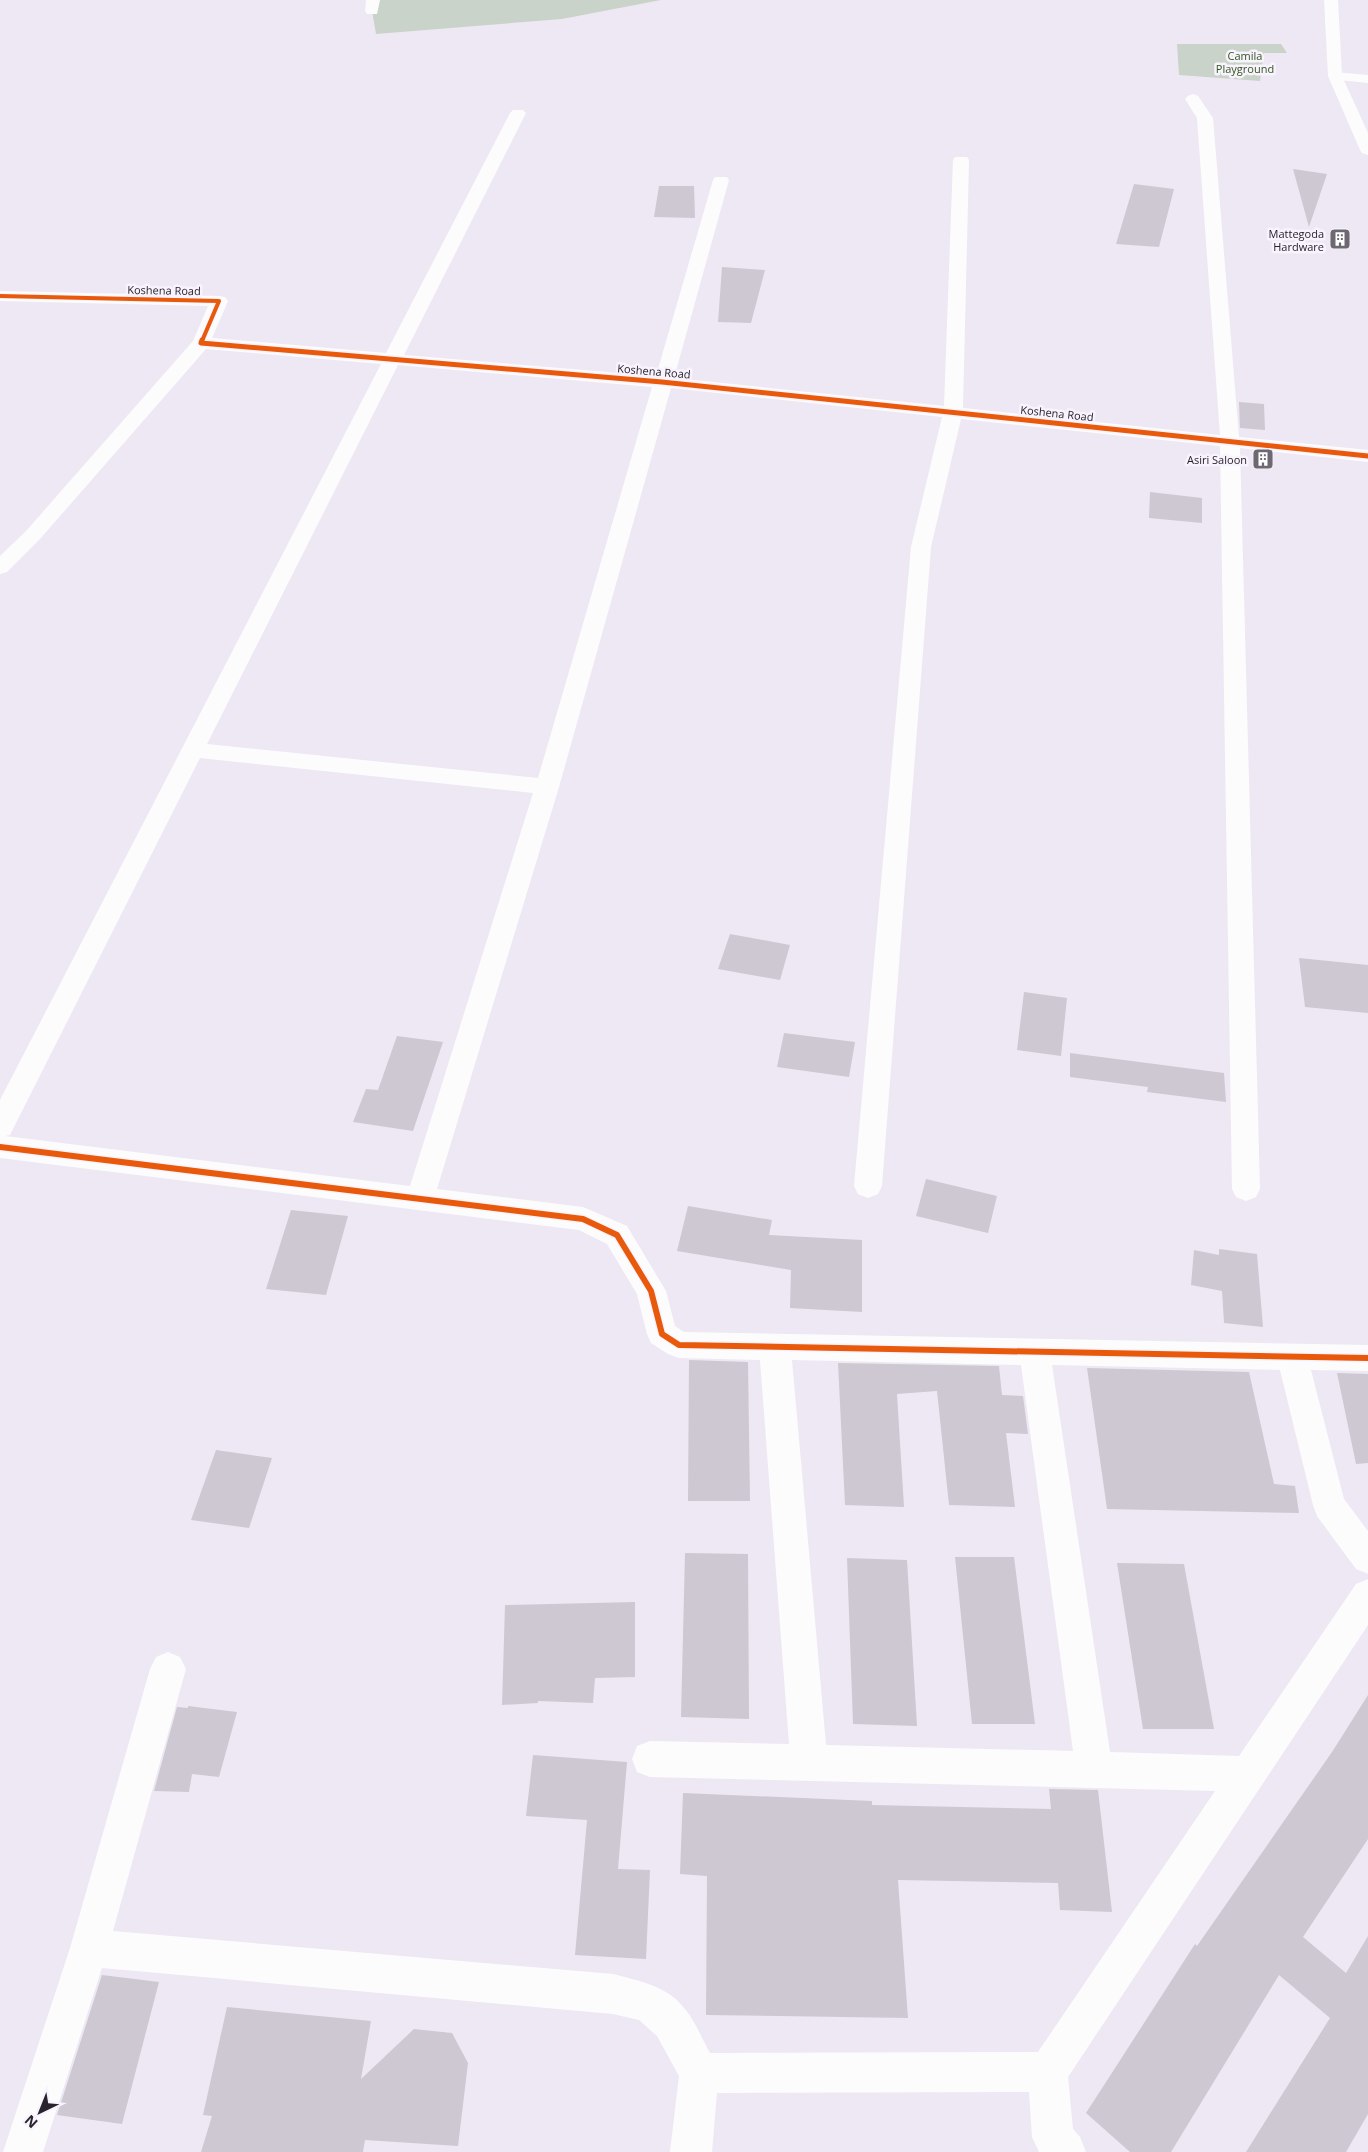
<svg xmlns="http://www.w3.org/2000/svg" width="1368" height="2152" viewBox="0 0 1368 2152" font-family="'Open Sans',sans-serif">
  <style>
    .green { fill: #cad3c9 }
    .building { fill: #cdc8d1 }
    .lines { fill: none; stroke-linecap: round; stroke-linejoin: round }
    .minor { fill: #fcfcfd; fill-rule: evenodd }
    .major { fill: #fcfcfd; fill-rule: evenodd }
    .cycleway-far2-casing { stroke: #f8f3fc; stroke-width: 5.5 }
    .cycleway-far1-casing { stroke: #f8f3fc; stroke-width: 8 }
    .cycleway-casing { stroke: #f8f3fc; stroke-width: 9 }
    .cycleway-far2 { stroke: #e8590c; stroke-width: 4 }
    .cycleway-far1 { stroke: #e8590c; stroke-width: 5 }
    .cycleway { stroke: #e8590c; stroke-width: 6 }
    .labels { text-anchor: middle; dominant-baseline: central; stroke-width: 5; stroke-linejoin: round; paint-order: stroke }
    .far-park-label { font-size: 11px; fill: #31551f; stroke: #f8f3fc }
    .far-poi-label { font-size: 11px; fill: #28232c; stroke: #f8f3fc; text-anchor: end }
    .far-street-label { font-size: 11px; fill: #28232c; stroke: #f8f3fc }
  </style>
  <rect width="100%" height="100%" fill="#eee8f4"/>
  <path class="green" d="M373 0H661L562 19 376 34 372 11Z
    M1177 44H1281L1287 53H1264L1260 81 1179 75Z"/>
  <path class="building" d="M1293 169 1327 174 1309 227Z
    M1134 184 1174 189 1159 247 1116 244Z
    M659 186H694L695 218 654 217Z
    M722 267 765 270 751 323 718 322Z
    M1239 402 1264 404 1265 430 1240 428Z
    M1150 492 1202 498V523L1149 518Z
    M730 934 790 945 780 980 718 969Z
    M1299 958 1368 965V1013L1305 1007Z
    M1024 992 1067 998 1061 1056 1017 1050Z
    M784 1033 855 1042 849 1077 777 1067Z
    M397 1036 443 1042 413 1131 353 1122 366 1089 378 1090Z
    M1070 1053 1224 1073 1226 1102 1147 1092 1148 1087 1070 1077Z
    M926 1179 997 1196 988 1233 916 1216Z
    M688 1206 772 1220 769 1235 862 1240V1312L790 1308 791 1270 677 1251Z
    M291 1210 348 1216 326 1295 266 1289Z
    M1219 1249 1257 1254 1263 1327 1224 1323 1222 1291 1191 1285 1194 1250 1219 1255Z
    M689 1360 748 1362 750 1501H688Z
    M838 1363 999 1366 1002 1395 1023 1396 1028 1434 1006 1433 1015 1507 949 1505 937 1391 897 1394 904 1507 845 1505Z
    M1087 1368 1249 1372 1274 1484 1295 1486 1299 1513 1107 1509Z
    M1337 1373 1368 1374V1463L1356 1464Z
    M216 1450 272 1458 249 1528 191 1520Z
    M685 1553 748 1554 749 1719 681 1717Z
    M955 1557H1014L1035 1724H972Z
    M847 1558 907 1560 917 1726 853 1724Z
    M1117 1563 1184 1564 1214 1729H1143Z
    M635 1602V1677L595 1678 593 1703 538 1701V1703L502 1705 505 1605Z
    M1368 1695V1839L1303 1937 1346 1973 1368 1936V2114L1346 2152H1246L1330 2018 1279 1975 1171 2152H1130L1086 2113 1195 1944 1197 1946 1332 1752Z
    M188 1706 237 1712 219 1777 192 1774 189 1792 154 1791 177 1707 188 1708Z
    M533 1755 627 1762 618 1869 650 1870 646 1959 575 1955 587 1820 526 1816Z
    M1049 1789 1098 1790 1112 1912 1060 1910 1058 1883 898 1880 908 2018 706 2015 707 1876 680 1874 683 1793 872 1801V1805L1051 1809Z
    M102 1975 159 1982 122 2124 57 2115Z
    M227 2007 371 2021 361 2079 414 2029 452 2033 468 2063 458 2146 365 2140 363 2152H201L212 2116 203 2115Z"/>
  <g class="lines">
    <path class="minor" d="M366 0H380L377 14H367L365 11Z
      M1335 72 1368 75V83L1330 79 1328 76 1330 73Z
      M1193 94 1198 96 1213 118 1239 437 1368 450V462L1240 448 1260 1189 1256 1197 1246 1201 1236 1197 1232 1189 1220 446 961 419 931 547 882 1186 878 1194 868 1198 858 1194 854 1186 911 547 942 417 671 388 559 787 437 1189 583 1207 627 1226 666 1291 675 1326 684 1332 1368 1345V1371L1311 1370 1344 1499 1368 1531V1574L1356 1569 1317 1516 1313 1505 1280 1370 1052 1365 1110 1752 1239 1756 1356 1584 1368 1579V1625L1068 2077 1073 2129 1080 2137 1086 2152H1039L1032 2137 1029 2092 717 2093 712 2152H670L679 2076 657 2036 639 2020 613 2014 102 1968 43 2152H3L70 1948 150 1669 156 1657 168 1652 180 1657 186 1669 113 1931 613 1974C639 1981 668 1986 685 2009 695 2021 702 2039 710 2053L1038 2052 1215 1791 650 1777 637 1772 632 1759 637 1746 650 1741 789 1744 760 1360 679 1358 668 1354 651 1343 647 1334 637 1294 607 1244 579 1230 0 1158V1100L381 364 206 349 40 539 7 572 0 574V556L26 531 193 341 208 306 0 301V291L219 296 225 297 228 301 212 338 386 353 510 113 513 110H523L526 113 404 355 656 376 713 180 715 177H727L729 180 674 378 944 406 953 160 955 157H967L969 160 963 408 1220 435 1197 118 1185 99 1188 96ZM398 365 652 387 538 778 207 744ZM200 758 533 793 410 1186 5 1136 10 1135 14 1127ZM792 1360 1021 1365 1073 1751 826 1745Z"/>
    <path class="major" d="M1324 0H1338L1342 76 1368 133V155L1362 153 1360 150 1328 76Z"/>
    <g class="cycleway-far2-casing">
      <path id="cycleway-far2" d="M0 296 219 301 202 341"/>
    </g>
    <g class="cycleway-far1-casing">
      <path id="cycleway-far1" d="M202 340 201 343 662 382 1368 456"/>
    </g>
    <g class="cycleway-casing">
      <path id="cycleway" d="M0 1147 583 1219 617 1235 651 1291 662 1334 679 1345 1368 1358"/>
    </g>
    <use href="#cycleway-far2" class="cycleway-far2"/>
    <use href="#cycleway-far1" class="cycleway-far1"/>
    <use href="#cycleway" class="cycleway"/>
  </g>
  <defs>
    <g id="building-square" transform="scale(1.125)"><rect x="-9" y="-9" width="18" height="18" rx="4" fill="#6d6872" stroke="#f8f3fc"/><path d="M-4-6H4V6H1V3H-1V6H-4ZM-2.5-4.3h1.7v1.8h-1.7ZM.8-4.3h1.7v1.8H.8ZM-2.5-1h1.7V.8h-1.7ZM.8-1h1.7V.8H.8Z" fill="#fff"/></g>
  </defs>
  <g fill-rule="evenodd">
    <use href="#building-square" x="1340" y="239"/>
    <use href="#building-square" x="1263" y="459"/>
  </g>
  <g class="labels">
    <g class="far-park-label">
      <text x="1245" y="55">Camila<tspan x="1245" dy="13">Playground</tspan></text>
    </g>
    <g class="far-poi-label">
      <text x="1324" y="233">Mattegoda<tspan x="1324" dy="13">Hardware</tspan></text>
      <text x="1247" y="459">Asiri Saloon</text>
    </g>
    <g class="far-street-label">
      <text transform="translate(164 290) rotate(1)">Koshena Road</text>
      <text transform="translate(654 371) rotate(5)">Koshena Road</text>
      <text transform="translate(1057 413) rotate(6)">Koshena Road</text>
    </g>
  </g>
  <g transform="translate(40 2112) rotate(223)" stroke="#f8f3fc" stroke-width="4" paint-order="stroke">
  <path d="M0-4L9 19L0 12L-9 19Z" fill="#28232c"/>
  <text y="-8" font-size="14" font-weight="bold" text-anchor="middle" fill="#28232c">N</text>
  </g>
</svg>
